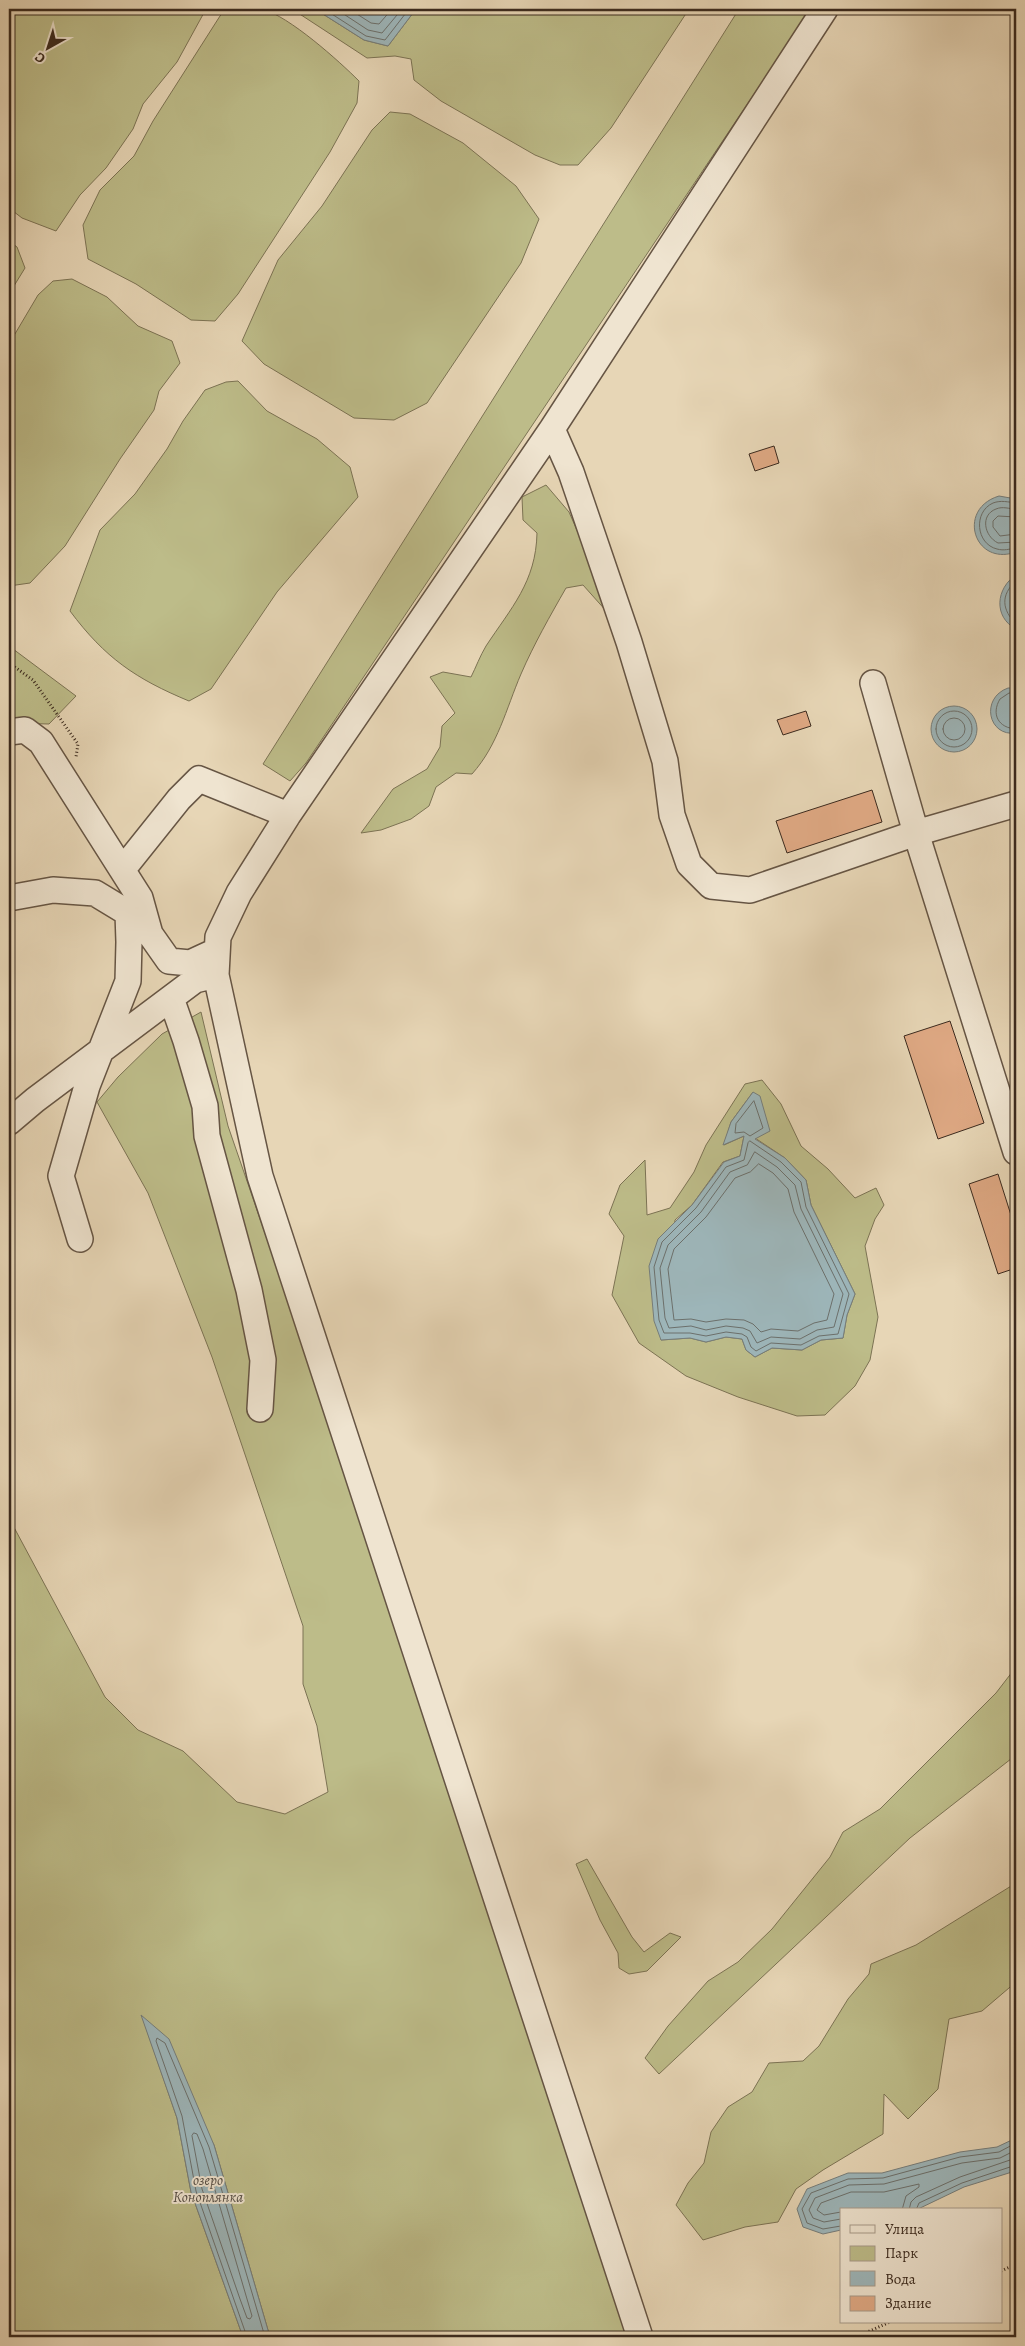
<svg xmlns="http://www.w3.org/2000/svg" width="1025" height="2346" viewBox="0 0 1025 2346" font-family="Alegreya,serif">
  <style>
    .green { fill: #bdbc89; stroke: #7c7354; fill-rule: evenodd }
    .water { fill: #9db6ba; stroke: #767e7c }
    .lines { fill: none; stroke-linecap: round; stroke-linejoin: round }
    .shore { stroke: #6c706c; stroke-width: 1 }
    .building { fill: #dfa984; stroke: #3b2a1e }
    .minor-casing { stroke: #654; stroke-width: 28 }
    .path { stroke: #3b2a1e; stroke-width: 3; stroke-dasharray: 1 2.5; stroke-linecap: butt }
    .minor { stroke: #efe4d0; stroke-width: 25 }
    .labels { text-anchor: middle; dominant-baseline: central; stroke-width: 4; stroke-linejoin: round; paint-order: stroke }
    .water-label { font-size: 15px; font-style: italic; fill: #544d45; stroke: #efe4d0 }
  </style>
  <rect width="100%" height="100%" fill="#e7d6b6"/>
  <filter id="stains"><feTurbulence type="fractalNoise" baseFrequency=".004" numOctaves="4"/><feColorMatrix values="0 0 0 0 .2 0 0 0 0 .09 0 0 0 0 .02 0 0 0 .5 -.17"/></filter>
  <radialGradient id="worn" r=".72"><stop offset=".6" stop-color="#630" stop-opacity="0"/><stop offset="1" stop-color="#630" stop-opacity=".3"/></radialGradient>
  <path class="green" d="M11 9H206L177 62 143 104 133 129 106 168 80 195 56 231 22 218 9 208V13Z
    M227 9C237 9 252 6 262 9 289 16 339 61 359 81L357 103 330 152 238 294 215 321 191 320 136 284 88 259 83 225 100 190 134 156 153 121 220 16Z
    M292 9H315L364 40 388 46 416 9H689L611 128 578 165H560L535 155 441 101 414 80 411 59 395 56 367 58Z
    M739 9H811L306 763 290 781 263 764Z
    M390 112 410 114 463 143 516 186 539 219 521 263 427 403 394 420 354 418 264 364 242 341 278 260 322 206 372 130Z
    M9 241 17 247 25 268 9 294Z
    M72 279 107 297 138 326 172 341 180 363 159 391 154 410 120 459 65 546 30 583 9 586V344L38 295 53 281Z
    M238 381 267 411 317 439 350 467 358 497 277 592 211 689 189 701C136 679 105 658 70 611L100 530 135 494 167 449 183 421 205 390 226 382Z
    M546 485 569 512 605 594 608 613 583 585 566 588C550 616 534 644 521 674 506 709 498 745 472 774L456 773 436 787 429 806 411 819 381 830 361 833 393 789 427 769 440 747 442 726 455 713 430 677 443 672 471 677C476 667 480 656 486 646 511 608 536 582 537 533L523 520 522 497Z
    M9 646 76 696 49 724 9 723Z
    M201 1012 228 1126 307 1355 628 2337H270L214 2145 142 2016 177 2118 191 2192 243 2337H9V1518L105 1697 138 1730 183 1751 237 1802 285 1814 328 1792 317 1726 303 1684V1626L212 1357 148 1193 97 1102 118 1077 162 1034Z
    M762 1080 781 1104 801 1146 828 1169 855 1198 876 1188 884 1205 875 1219 865 1246 878 1317 870 1360 855 1386 825 1415 797 1416 738 1397 686 1376 639 1343 612 1295 624 1236 609 1214 620 1185 645 1160 647 1215 670 1208 694 1172 706 1145 745 1084ZM753 1092 755 1138 785 1158 806 1180 811 1205 855 1294 847 1315 843 1338 821 1340 802 1350 772 1348 755 1357 746 1350 742 1339 726 1337 706 1342 690 1338 661 1340 675 1220 692 1205 723 1162 740 1156 744 1136 724 1145 731 1122Z
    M1016 1667V1755L910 1838 659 2074 645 2058 668 2026 708 1981 738 1962 772 1929 830 1857 843 1832 880 1809 996 1693Z
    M587 1859 632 1937 644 1952 670 1933 681 1937 647 1971 629 1974 619 1968 618 1953 600 1920 576 1864Z
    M1016 1883V1982L982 2011 949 2019 938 2089 908 2119 884 2094 883 2134 823 2170 796 2189 778 2222 745 2227 703 2240 676 2205 688 2183 704 2163 711 2132 728 2107 752 2092 769 2063 803 2061 819 2046 848 1999 869 1974 871 1964 916 1945Z"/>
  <path class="water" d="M315 9H416L388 46 364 40Z
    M999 496 1016 499V552C974 567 956 509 999 496Z
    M1016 575V629C993 617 996 588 1016 575Z
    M1008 688H1016V733C988 737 980 698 1008 688Z
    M931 729a23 23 0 1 1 46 0a23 23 0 1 1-46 0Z
    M753 1092 760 1096 770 1131 755 1139 785 1158 806 1180 811 1205 855 1294 847 1315 843 1338 821 1340 802 1350 772 1348 755 1357 746 1350 742 1339 726 1337 706 1342 690 1338 661 1340 654 1321 649 1266 658 1239 692 1205 724 1162 740 1156 744 1136 723 1145 731 1122Z
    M141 2015 169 2039 214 2145 270 2337H243L191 2192 177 2118Z
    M1016 2138V2168L1012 2172 964 2187 916 2210H841V2230L823 2234 803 2227 797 2209 807 2189 848 2173H882L960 2152 997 2147Z"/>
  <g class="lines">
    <path class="shore" d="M324 9 366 36 385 40 409 9
      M336 9 368 30 382 33 402 9
      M349 9 371 23 379 24 392 9
      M1016 503C1008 502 1001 500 993 503 973 512 976 544 997 549 1004 551 1009 549 1016 548
      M1016 509C1009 509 1003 506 996 509 980 515 984 536 998 543L1016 542
      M1016 517 998 516 993 521V527L1000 536 1016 534
      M1016 581C1000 595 1002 610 1016 624
      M1016 693H1009L1000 699C991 714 998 728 1016 729
      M936 729a18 18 0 1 1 36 0a18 18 0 1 1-36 0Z
      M943 729a11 11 0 1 1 22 0a11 11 0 1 1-22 0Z
      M754 1101 763 1128 750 1136 744 1132 735 1133 736 1124Z
      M750 1141 781 1162 801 1182 806 1207 849 1294 838 1334 819 1336 801 1345 771 1343 756 1351 751 1347 747 1337 742 1334 726 1332 706 1336 690 1333H664L659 1320 654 1267 662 1242 696 1208 726 1167 744 1160 748 1143Z
      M755 1152 777 1167 795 1185 801 1209 843 1294 834 1327 817 1330 800 1339 771 1337 757 1343 750 1331 743 1328 726 1326 706 1330 691 1326 669 1328 665 1318 660 1268 668 1245 701 1212 730 1172 747 1165Z
      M759 1164 773 1173 788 1189 794 1212 834 1294 827 1320 814 1323 798 1331 771 1329 761 1332 753 1324 744 1320 726 1319 706 1322 691 1319 674 1320 668 1269 674 1249 706 1217 735 1178 750 1172Z
      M194 2133 197 2134 203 2149 252 2316 250 2319 247 2318 240 2299 202 2189 192 2136Z
      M909 2210 911 2202 916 2197 960 2177 1016 2158
      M916 2210 919 2203 962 2183 1016 2165
      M841 2212 824 2215 817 2210 821 2203 851 2192H884L919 2184V2187L906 2196 902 2210
      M841 2219 824 2222 813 2218 809 2210 815 2198 849 2185 884 2184 962 2163 1000 2158 1016 2150
      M841 2226 823 2229 807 2223 802 2209 811 2193 848 2179 883 2178 960 2157 999 2152 1016 2143
      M247 2337 196 2191 182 2116 156 2041 157 2038 165 2043 209 2147 265 2337"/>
  </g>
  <path class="building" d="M774 446 779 463 755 471 749 454Z
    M806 711 811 726 783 735 777 720Z
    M872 790 882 822 787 853 776 821Z
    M950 1021 984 1123 938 1139 904 1036Z
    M998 1174 1016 1231V1268L998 1274 969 1184Z"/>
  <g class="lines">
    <g class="minor-casing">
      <path id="minor" d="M552 429 571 472 629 642 665 761 672 815 689 864 711 886 750 890 916 833 1016 804
        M873 683 916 833 1016 1152
        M9 732 25 730 41 742 140 898 150 934
        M123 869 179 799 199 779 288 815
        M9 898 53 890 95 893 128 913 150 934 169 961 190 963 216 951
        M171 998 186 1041 205 1106 207 1136 249 1290 263 1360 260 1409
        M9 1122 35 1100 195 980 216 975
        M80 1239 61 1176 87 1086 128 981 129 942 128 913
        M640 2337 260 1176 216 975 218 937 239 893 288 815 552 429 825 9"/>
    </g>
    <path class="path" d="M9 663 33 680 78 744 76 757
      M1001 2271 1016 2264
      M856 2337 890 2322"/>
    <use href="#minor" class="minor"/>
  </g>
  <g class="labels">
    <g class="water-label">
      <text x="208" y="2180">озеро<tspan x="208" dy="17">Коноплянка</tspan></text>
    </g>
  </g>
  <rect width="1025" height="2346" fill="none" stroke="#e7d6b6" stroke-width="30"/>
  <rect x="10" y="10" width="1005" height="2326" fill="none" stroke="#3b2a1e" stroke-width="2.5"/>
  <rect x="15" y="15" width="995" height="2316" fill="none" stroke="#3b2a1e"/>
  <rect x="840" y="2208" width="162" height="115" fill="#efe4d0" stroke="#a79a89"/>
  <rect x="850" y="2225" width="25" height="8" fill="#efe4d0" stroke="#a79a89"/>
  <text x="885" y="2234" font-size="15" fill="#3b2a1e">Улица</text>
  <rect x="850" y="2246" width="25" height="15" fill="#bdbc89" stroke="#a79a89"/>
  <text x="885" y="2258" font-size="15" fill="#3b2a1e">Парк</text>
  <rect x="850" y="2271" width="25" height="15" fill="#9db6ba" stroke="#a79a89"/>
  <text x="885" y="2284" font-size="15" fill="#3b2a1e">Вода</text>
  <rect x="850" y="2296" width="25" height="15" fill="#dfa984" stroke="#a79a89"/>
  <text x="885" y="2308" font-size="15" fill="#3b2a1e">Здание</text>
  <g transform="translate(48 48) rotate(219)" stroke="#efe4d0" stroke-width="4" paint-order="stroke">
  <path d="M0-4L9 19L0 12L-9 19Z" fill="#3b2a1e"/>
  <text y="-8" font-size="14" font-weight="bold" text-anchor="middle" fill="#3b2a1e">С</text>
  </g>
  <rect width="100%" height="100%" filter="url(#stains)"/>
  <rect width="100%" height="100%" fill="url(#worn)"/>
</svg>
